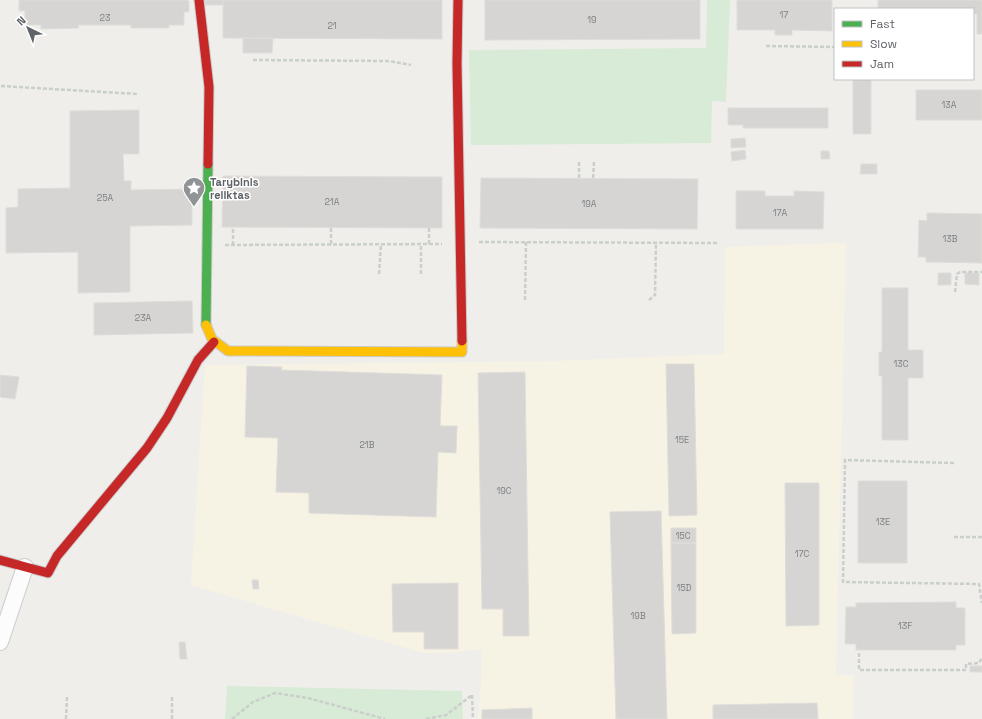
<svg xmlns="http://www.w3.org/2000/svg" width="982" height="719" viewBox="0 0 982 719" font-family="'Space Grotesk',sans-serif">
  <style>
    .commercial { fill: #f7f3e4 }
    .green { fill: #d8ebd6 }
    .building { fill: #d6d5d3; stroke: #deddd9 }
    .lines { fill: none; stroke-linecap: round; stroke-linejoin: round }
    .street-casing { stroke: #cbcccc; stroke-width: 18 }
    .fast-casing { stroke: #cacacb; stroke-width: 11 }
    .slow-casing { stroke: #cacacb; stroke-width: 11 }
    .jam-casing { stroke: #cacacb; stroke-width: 11 }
    .path { stroke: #cacfcc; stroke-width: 2.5; stroke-dasharray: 4 2; stroke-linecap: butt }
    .street { stroke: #fdfcfc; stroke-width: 16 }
    .fast { stroke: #4caf50; stroke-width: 9 }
    .slow { stroke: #ffc107; stroke-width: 9 }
    .jam { stroke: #c62828; stroke-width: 9 }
    .labels { text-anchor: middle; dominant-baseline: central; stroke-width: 3; stroke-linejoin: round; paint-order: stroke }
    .number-label { font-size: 9px; fill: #7e8184 }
    .poi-label { font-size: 11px; font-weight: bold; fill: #5f6368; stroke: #fff; text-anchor: start }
  </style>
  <rect width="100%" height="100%" fill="#efeeea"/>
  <path class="commercial" d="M836 243 846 244 836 675H854L853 719H478L481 686 482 649 459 652 424 653 191 585 205 365 553 361 724 354 725 247Z"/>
  <path class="green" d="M707 0H730L726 102 712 101 711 143 471 145 469 50 706 48Z
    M227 686 462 691 463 719H225Z"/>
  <path class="building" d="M19 0H184L189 1V12H184V25H169V28H131V25H78L79 28 41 29V25H25V11H19Z
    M205 0H223V5H205Z
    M223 0H442V39L223 38Z
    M485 0H700V39L485 40Z
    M737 0H832V31L792 30V35H775V30H737Z
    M878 0H982V34H977V14H973V9H878Z
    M243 38H273L272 53H243Z
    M853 79H871V134H853Z
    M916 90H982V120H916Z
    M728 108H828V128H743V125H728Z
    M139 110V154H123L124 181H131V190L192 189V225L130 226V292L78 293V252L6 253V208L18 207V189L70 188V111Z
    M745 138 746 147 731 148V139Z
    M745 150 746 159 732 161 731 152Z
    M821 151H829L830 159H821Z
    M861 164H877V174H860Z
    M223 176 442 177V228L222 227Z
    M481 178 698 179 697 229 480 228Z
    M736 191H765V196H794V191L824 192 823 229H736Z
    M927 213 982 214V263L926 262V257H918L919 220 927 221Z
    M938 273H951V285H938Z
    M965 273H979V285L965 284Z
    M882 288H908V350H923V378H908V440H882V376H879V352H882Z
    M192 301 193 333 94 335V303Z
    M666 364H694L697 515 669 516Z
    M247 366 282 367 281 370 442 375 440 426H457L456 453 438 452 436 517 309 513V493L276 492 278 438 245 437Z
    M525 372 529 636H503V609H482L478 373Z
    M0 375 19 377 15 399 0 397Z
    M858 481H907V563H858Z
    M785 483H819V625L786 626Z
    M661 511 667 719H616L610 512Z
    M671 528H696V543H671Z
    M671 543H696V633L672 634Z
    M252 580H258L259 589H253Z
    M458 583V649H424V632H393L392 584Z
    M956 602V608H965V645H956V650H856V644H845L846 607H856V603Z
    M179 642H185L187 659H180Z
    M970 666H982V672H970Z
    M817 703 818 719H713V705Z
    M532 708V719H482V710Z"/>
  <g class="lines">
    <g class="street-casing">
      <path id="street" d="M0 642 25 567"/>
    </g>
    <g class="fast-casing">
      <path id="fast" d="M206 325 208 164"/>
    </g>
    <g class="slow-casing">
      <path id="slow" d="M206 325 212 339 228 351 462 352V341"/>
    </g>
    <g class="jam-casing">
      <path id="jam" d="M199 0 209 87 208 164
        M458 0 457 64 462 341
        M0 560 48 573 57 556 147 448 167 418 198 360 214 342"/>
    </g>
    <path class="path" d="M766 46 835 47
      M253 60 389 61 411 65
      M1 86 138 94
      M579 178V162
      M593 178 594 162
      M331 228V245
      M479 242 717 243
      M429 244V228
      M225 245 442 244
      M233 245V227
      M379 274 381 244
      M421 274V244
      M955 292 957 274 960 272H982
      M525 300 526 242
      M649 300 655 295 656 242
      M954 463 845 460 843 582 979 584 982 603
      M954 537H982
      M859 653V670H966V664L979 663 982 658
      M472 695 473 719
      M66 719 67 697
      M172 719V697
      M232 719 253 702 275 693 308 698 385 719
      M426 719 446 715 472 695"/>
    <use href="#street" class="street"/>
    <use href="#fast" class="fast"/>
    <use href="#slow" class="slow"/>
    <use href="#jam" class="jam"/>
  </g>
  <defs>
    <g id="sight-pin" transform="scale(1.15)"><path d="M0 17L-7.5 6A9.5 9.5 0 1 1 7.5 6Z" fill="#919496" stroke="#fff"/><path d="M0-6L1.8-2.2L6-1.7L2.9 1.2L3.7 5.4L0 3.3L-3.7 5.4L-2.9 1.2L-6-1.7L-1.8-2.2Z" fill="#fff"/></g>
  </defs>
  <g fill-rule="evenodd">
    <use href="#sight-pin" x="194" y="188"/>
  </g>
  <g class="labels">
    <g class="number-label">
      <text x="784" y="15">17</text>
      <text x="105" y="18">23</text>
      <text x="592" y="20">19</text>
      <text x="332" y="26">21</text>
      <text x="949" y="105">13A</text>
      <text x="105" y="198">25A</text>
      <text x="332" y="202">21A</text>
      <text x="589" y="204">19A</text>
      <text x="780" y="213">17A</text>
      <text x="950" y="239">13B</text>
      <text x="143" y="318">23A</text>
      <text x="901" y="364">13C</text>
      <text x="682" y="440">15E</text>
      <text x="367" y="445">21B</text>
      <text x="504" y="491">19C</text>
      <text x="883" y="522">13E</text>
      <text x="683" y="536">15C</text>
      <text x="802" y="554">17C</text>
      <text x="684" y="588">15D</text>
      <text x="638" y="616">19B</text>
      <text x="905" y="626">13F</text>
    </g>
    <g class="poi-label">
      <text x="210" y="182">Tarybinis<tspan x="210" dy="13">reliktas</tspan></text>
    </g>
  </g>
  <rect x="834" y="8" width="140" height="72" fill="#ffffff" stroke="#bfc1c3"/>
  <rect x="842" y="21" width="20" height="6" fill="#4caf50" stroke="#bfc1c3"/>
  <text x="870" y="28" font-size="12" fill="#5f6368">Fast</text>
  <rect x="842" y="41" width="20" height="6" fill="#ffc107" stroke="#bfc1c3"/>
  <text x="870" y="48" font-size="12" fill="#5f6368">Slow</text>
  <rect x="842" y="61" width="20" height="6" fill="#c62828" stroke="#bfc1c3"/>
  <text x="870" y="68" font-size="12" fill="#5f6368">Jam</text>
  <g transform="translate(28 28) rotate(317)" stroke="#ffffff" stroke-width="3" paint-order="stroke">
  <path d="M0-3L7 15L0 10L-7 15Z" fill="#5f6368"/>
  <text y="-6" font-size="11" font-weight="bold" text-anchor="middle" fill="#5f6368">N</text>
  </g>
</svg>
